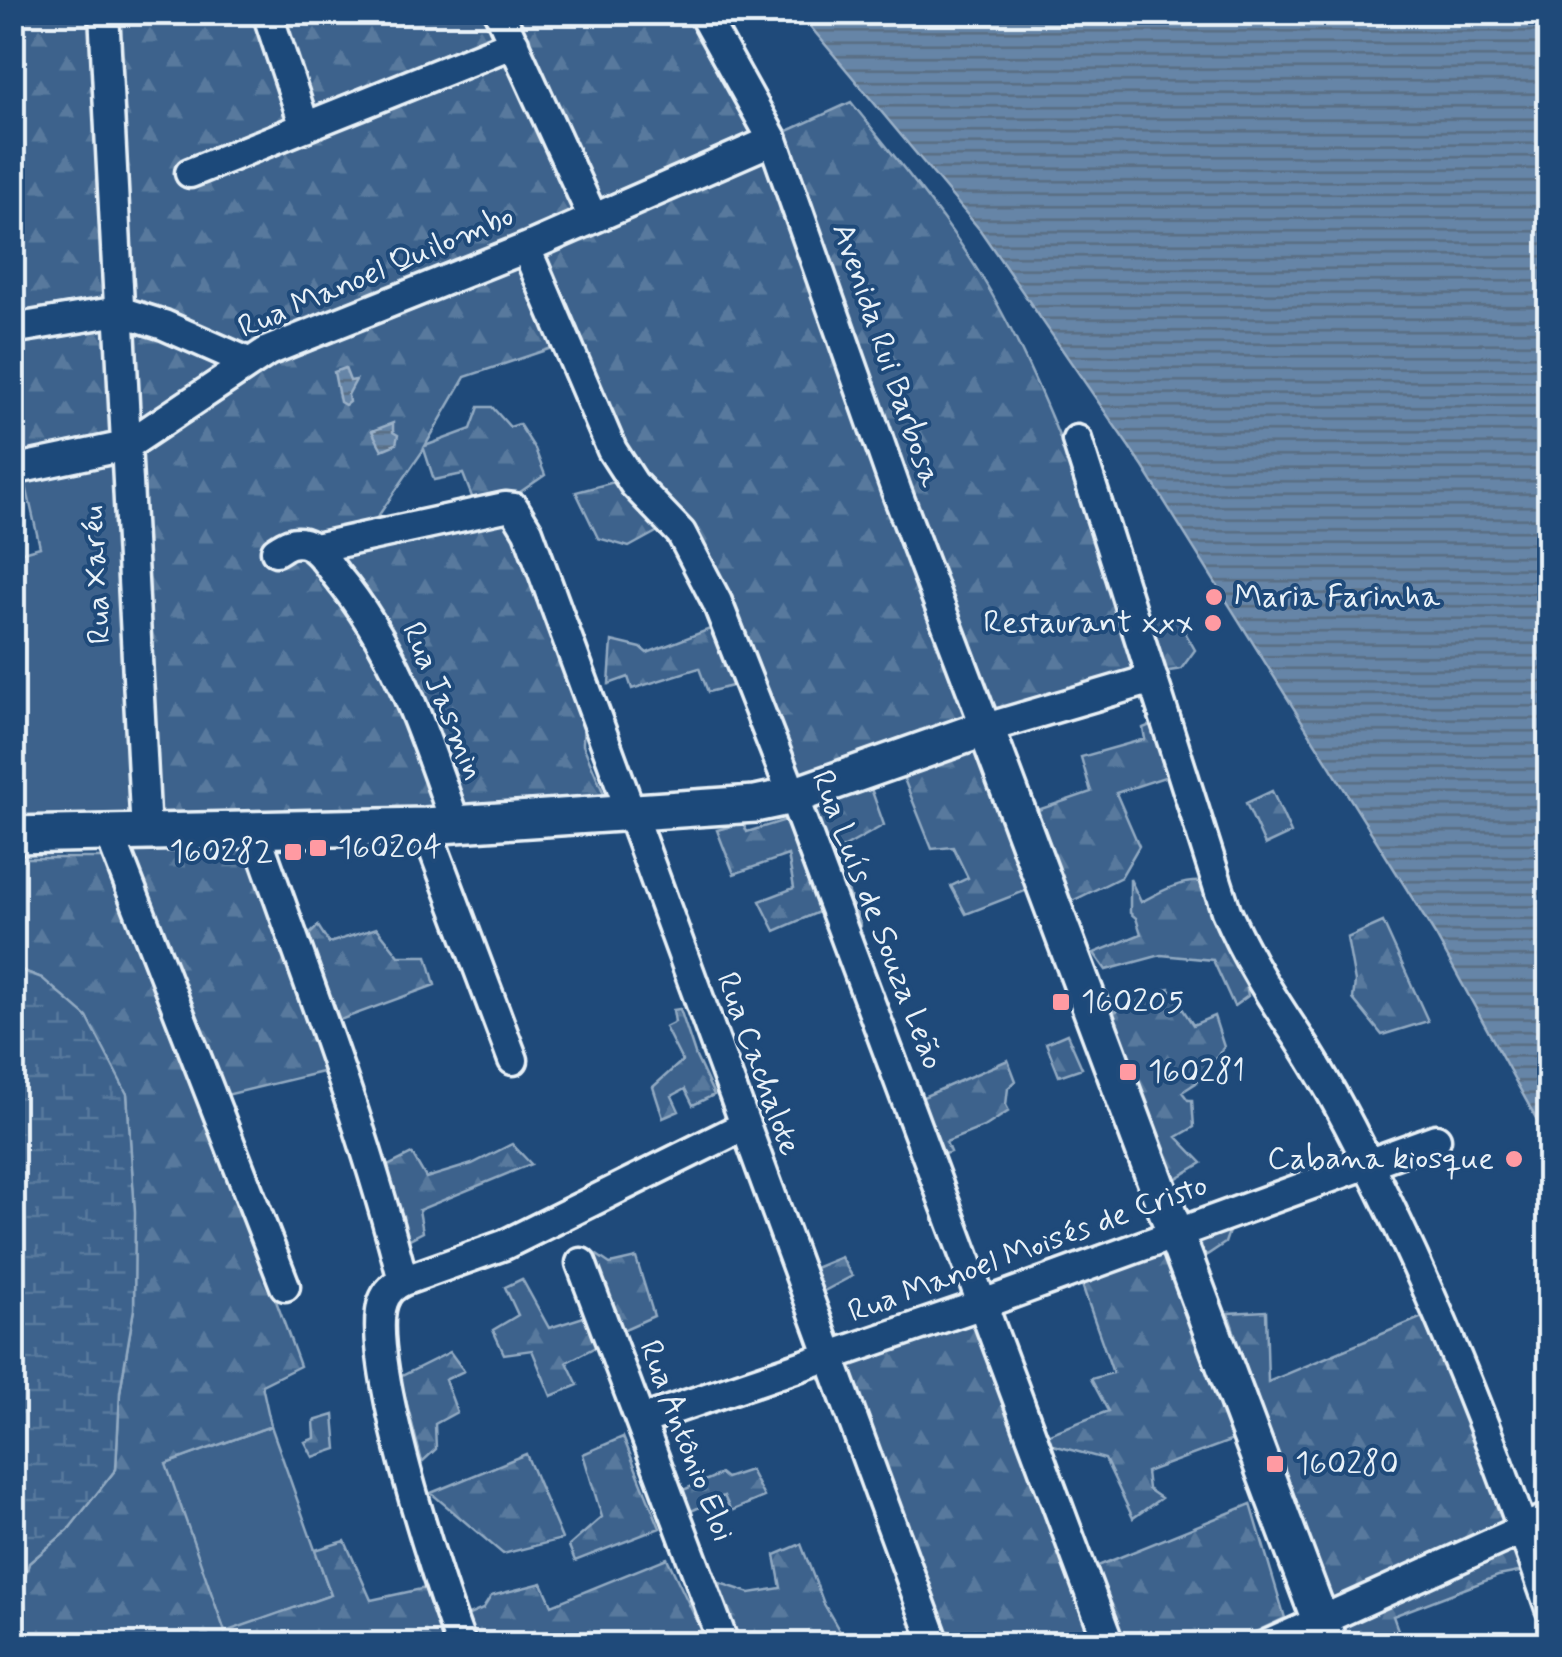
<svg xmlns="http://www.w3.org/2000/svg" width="1562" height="1657" viewBox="0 0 1562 1657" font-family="Mynerve,sans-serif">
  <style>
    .green { fill: #3c628c; stroke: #92aac2; stroke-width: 2.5 }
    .forest { fill: url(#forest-firs); stroke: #92aac2; stroke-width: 2.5 }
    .wetland { fill: url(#wetland-marsh); stroke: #92aac2; stroke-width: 2.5 }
    .water { fill: url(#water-rules); stroke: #9ab0c7; stroke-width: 2.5 }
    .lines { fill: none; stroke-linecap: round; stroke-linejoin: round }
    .minor-casing { stroke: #e8f1f8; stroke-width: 35 }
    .major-casing { stroke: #e8f1f8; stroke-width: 42 }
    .minor { stroke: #1f4a7a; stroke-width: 28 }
    .major { stroke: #1f4a7a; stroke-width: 35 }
    .poi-dot { fill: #ff9aa2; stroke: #1f4a7a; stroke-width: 4 }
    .labels { text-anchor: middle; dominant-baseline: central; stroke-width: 8; stroke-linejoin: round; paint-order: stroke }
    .street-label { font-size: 32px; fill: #e8f1f8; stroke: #1f4a7a }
    .poi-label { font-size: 32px; fill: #e8f1f8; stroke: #1f4a7a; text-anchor: start }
  </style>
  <defs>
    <pattern id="forest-firs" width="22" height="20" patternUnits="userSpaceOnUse" patternTransform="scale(2.5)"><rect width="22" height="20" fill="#3c628c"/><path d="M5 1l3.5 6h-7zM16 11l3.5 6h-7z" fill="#58799d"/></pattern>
    <pattern id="wetland-marsh" width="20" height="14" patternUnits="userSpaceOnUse" patternTransform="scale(2.5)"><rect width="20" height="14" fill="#3c628c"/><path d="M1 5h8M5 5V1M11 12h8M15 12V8" fill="none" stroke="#58799d"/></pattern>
    <pattern id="water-rules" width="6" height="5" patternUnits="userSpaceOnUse" patternTransform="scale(2.5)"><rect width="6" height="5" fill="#6685a7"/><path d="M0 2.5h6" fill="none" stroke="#596d82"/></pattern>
  </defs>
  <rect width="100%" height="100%" fill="#1f4a7a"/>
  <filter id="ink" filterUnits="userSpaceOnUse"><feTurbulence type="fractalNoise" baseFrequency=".01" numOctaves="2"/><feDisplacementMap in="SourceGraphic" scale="20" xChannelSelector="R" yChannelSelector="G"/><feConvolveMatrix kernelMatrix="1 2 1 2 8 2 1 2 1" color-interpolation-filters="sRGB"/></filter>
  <g filter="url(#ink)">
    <path class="green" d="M120 460 141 829 13 828 12 555 40 547 25 481Z
      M271 1426 331 1595 225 1633 165 1464Z"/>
    <path class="forest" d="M12 13H709L758 131 581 212 245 347 130 428 13 455Z
      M851 102C903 168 959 232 999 307 1062 423 1101 551 1145 676L987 722 934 569 877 387 779 135Z
      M765 149 972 724 793 782 703 561 634 474 537 249Z
      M521 254 561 345 465 377 425 446 471 429 479 407H492L510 427 519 424 535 449 545 475 507 501 474 502 463 474 434 480 424 449 370 528 510 514 584 703 583 745 610 808 447 820 151 829 129 443 205 394Z
      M618 481 660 530 629 547 598 538 576 492Z
      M1140 615 1178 620 1195 650 1181 669 1157 673Z
      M710 629 736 685 708 692 699 668 632 689 628 677 609 684 612 641 641 648 647 653Z
      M1160 721 1177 773 1116 793 1139 846 1121 877 1068 903 1032 812 1091 792 1081 757 1145 739 1143 728Z
      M972 749 981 756 1030 889 966 914 951 886 968 878 953 847 932 849 900 769Z
      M868 780 884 825 834 853 861 926 853 940 829 935 828 908 775 931 760 901 794 888 788 855 734 874 717 830 743 823 747 832 786 820 791 809Z
      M1272 791 1291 833 1265 845 1246 803Z
      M126 847H249L326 1071 218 1097Z
      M13 858H113L300 1366 262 1385 271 1426 166 1464 225 1632 331 1595 315 1550 345 1541 371 1600 435 1586 452 1644H13V1620L29 1563 68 1530 116 1469 120 1392 134 1309V1202L127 1094 42 978 13 967Z
      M1130 879 1141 902C1162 891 1180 880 1204 882L1241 957 1248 996 1234 1006 1213 960 1161 955 1106 970 1094 953 1141 934 1136 918 1130 913Z
      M1383 922 1428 1021 1382 1035 1353 999 1355 982 1347 938Z
      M318 926 329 943 377 928 399 956H427L435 985 340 1020 307 937Z
      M1169 988 1193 1025 1214 1016 1224 1047 1196 1083 1182 1092 1188 1100H1192L1194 1127 1177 1137 1202 1163 1165 1185 1100 1013H1112Z
      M680 1009 696 1057 714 1095 693 1105 685 1089 672 1096 679 1111 663 1118 653 1087 682 1061 665 1027 675 1022 673 1010Z
      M1067 1034 1082 1068 1059 1076 1046 1043Z
      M1008 1060 1016 1081 1008 1088 1006 1105 1009 1111 986 1126 946 1142 950 1152 936 1157 914 1101Z
      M512 1144 531 1164 419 1210 423 1232 400 1244 384 1168 412 1154 426 1178 472 1164Z
      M1234 1217 1225 1243 1207 1255 1196 1249 1191 1232Z
      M1164 1252 1233 1440 1146 1472 1148 1489 1161 1498 1133 1518 1105 1459 1049 1444V1434L1108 1411 1091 1379 1113 1373 1081 1282Z
      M594 1253 610 1264 636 1258 654 1316 618 1332 592 1267Z
      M841 1257 852 1276 813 1297 805 1272Z
      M522 1279 549 1328 590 1315 603 1343 567 1362 578 1385 551 1396 532 1350 504 1354 493 1330 518 1315 505 1287Z
      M1266 1311 1268 1382 1432 1313 1508 1521 1549 1519V1619L1523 1530 1323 1604 1228 1313Z
      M977 1315 1101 1644H943L840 1361Z
      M450 1352 464 1371 445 1380 457 1412 435 1424 436 1449 422 1462 400 1377Z
      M334 1415 337 1449 313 1457 305 1442 315 1438 314 1421Z
      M623 1437 660 1528 575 1561 569 1546 602 1517 583 1454Z
      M526 1454 562 1539 503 1554 431 1493Z
      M750 1470 764 1497 731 1511 724 1496 687 1513 683 1490 721 1474 726 1478Z
      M1251 1504 1285 1618 1230 1644H1117L1088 1570Z
      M1512 1538 1524 1571 1498 1576 1393 1616 1403 1644H1345L1332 1614Z
      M801 1544 824 1604 847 1644H733L722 1616 720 1583 750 1593 781 1588 775 1555Z
      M667 1558 708 1644H686L680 1634H665L641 1644H471L464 1617 483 1609 491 1596 542 1583 552 1605Z"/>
    <path class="wetland" d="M13 967 42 978 87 1017 127 1094 135 1212 134 1309 120 1392 116 1469 68 1530 29 1563 13 1620Z"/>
    <path class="water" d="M799 13H1549V1142L1436 936 1143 467 980 230Z
      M345 368 350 381 356 380 348 395 349 402 345 405 340 402 334 372Z
      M393 423V432L398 435 396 444 382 450 372 431Z"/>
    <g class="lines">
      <g class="minor-casing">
        <path id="minor" d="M104 12 146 834
          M267 12 305 127
          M499 12 593 218
          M702 12 773 140 897 493 986 728 1153 679
          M190 173 514 43
          M526 248 612 450 634 484 681 533 717 602 793 796 1109 1644
          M12 329 119 311 164 325 248 362
          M1077 440 1226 911C1246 957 1270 995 1298 1037 1324 1077 1347 1120 1368 1163 1440 1306 1499 1457 1550 1608
          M12 470 126 446 268 351 526 248 773 140
          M315 548 505 507 514 508 528 531 935 1644
          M276 551C285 545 292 540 304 543 318 547 327 563 336 575 397 648 424 734 455 823
          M425 826 513 1060
          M255 831C307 980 365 1128 403 1281 393 1286 387 1291 383 1302 364 1358 438 1583 461 1644
          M110 835 285 1286
          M581 1263 724 1644
          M403 1281 504 1245 744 1126
          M642 1420 983 1304 1436 1139
          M1269 1644 1550 1517"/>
      </g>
      <g class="major-casing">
        <path id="major" d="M12 835 425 826 755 804 793 796 986 728 1329 1644"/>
      </g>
      <use href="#minor" class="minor"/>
      <use href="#major" class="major"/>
    </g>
  </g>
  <g class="poi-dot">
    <circle cx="1214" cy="597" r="10"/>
    <circle cx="1213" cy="623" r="10"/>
    <rect x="308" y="838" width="20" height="20" rx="5"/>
    <rect x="283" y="842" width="20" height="20" rx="5"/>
    <rect x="1051" y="992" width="20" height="20" rx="5"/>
    <rect x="1118" y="1062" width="20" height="20" rx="5"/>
    <circle cx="1514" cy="1159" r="10"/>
    <rect x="1265" y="1454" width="20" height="20" rx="5"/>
  </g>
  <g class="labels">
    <g class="street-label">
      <text transform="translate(376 272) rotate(-23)">Rua Manoel Quilombo</text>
      <text transform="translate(886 355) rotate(71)">Avenida Rui Barbosa</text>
      <text transform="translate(97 575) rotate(-93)">Rua Xaréu</text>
      <text transform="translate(443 701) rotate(67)">Rua Jasmin</text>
      <text transform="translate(877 920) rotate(69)">Rua Luís de Souza Leão</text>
      <text transform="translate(758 1064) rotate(70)">Rua Cachalote</text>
      <text transform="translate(1028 1249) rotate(-20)">Rua Manoel Moisés de Cristo</text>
      <text transform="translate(686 1441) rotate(69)">Rua Antônio Eloi</text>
    </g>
    <g class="poi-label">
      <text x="1234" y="597">Maria Farinha</text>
      <text x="1193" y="623" text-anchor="end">Restaurant xxx</text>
      <text x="338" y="848">160204</text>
      <text x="273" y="852" text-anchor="end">160282</text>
      <text x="1081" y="1002">160205</text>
      <text x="1148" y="1072">160281</text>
      <text x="1494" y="1159" text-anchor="end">Cabana kiosque</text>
      <text x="1295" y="1464">160280</text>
    </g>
  </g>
  <rect width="1562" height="1657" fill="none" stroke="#1f4a7a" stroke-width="50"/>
  <rect x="25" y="25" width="1512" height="1607" fill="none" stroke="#e8f1f8" stroke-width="4" filter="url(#ink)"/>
</svg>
